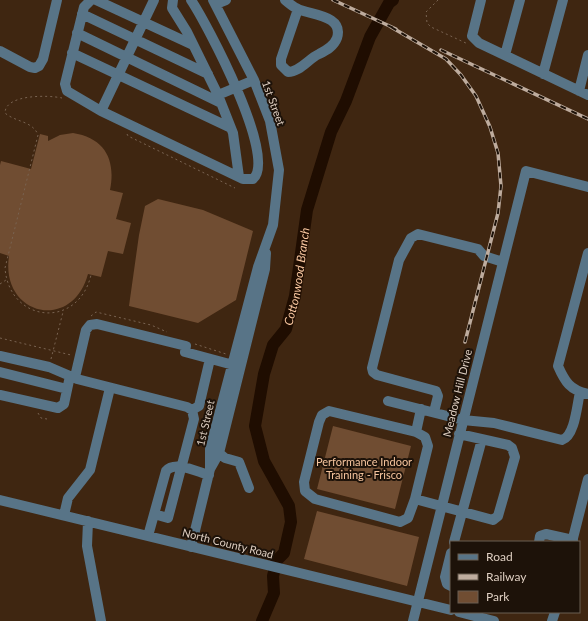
<svg xmlns="http://www.w3.org/2000/svg" width="588" height="621" viewBox="0 0 588 621" font-family="Lato,sans-serif">
  <style>
    .green { fill: #704d32 }
    .lines { fill: none; stroke-linecap: round; stroke-linejoin: round }
    .river { stroke: #1f0d01; stroke-width: 12 }
    .path { stroke: #796351; stroke-width: 1; stroke-dasharray: 2 3; stroke-linecap: butt }
    .minor { stroke: #587487; stroke-width: 10 }
    .rail-casing { stroke: #beac9e; stroke-width: 3.5 }
    .rail { stroke: #1d1209; stroke-width: 2; stroke-dasharray: 6; stroke-linecap: butt }
    .labels { text-anchor: middle; dominant-baseline: central; stroke-width: 4; stroke-linejoin: round; paint-order: stroke }
    .street-label { font-size: 11px; fill: #dfcfc2; stroke: #1d1209 }
    .park-label { font-size: 11px; fill: #f7c59e; stroke: #1d1209 }
    .water-label { font-size: 12px; font-style: italic; fill: #fac8a1; stroke: #1d1209 }
  </style>
  <rect width="100%" height="100%" fill="#3f2611"/>
  <path class="green" d="M73 133C105 138 116 160 110 190L123 193 116 219 131 223 123 254 108 251 101 277 88 274C72 333 0 315 9 256L0 253V165L1 161 31 169 40 134 48 136V141L60 135Z
    M158 199 203 210 253 231 236 300 198 323 129 306 139 235 145 206Z
    M333 426 411 446 395 509 317 489Z
    M317 511 419 537 407 586 304 559Z"/>
  <g class="lines">
    <path class="river" id="s1" d="M262 621 274 593 273 576 277 560 284 553 291 522 289 506 264 461 255 426 264 374 273 345 286 329 295 296 307 210 331 132 346 101 370 37 389 3 393 0"/>
    <path class="path" d="M438 0 426 12 427 23 431 27 468 44
      M62 98C49 95 5 94 5 113 15 122 33 121 38 135L5 268C9 323 78 330 91 275
      M127 134 128 136 235 188
      M0 284 6 280
      M91 316 96 312 151 325 167 332
      M0 338 71 355
      M195 344 226 354
      M51 359 63 312
      M38 413 41 418 47 419"/>
    <path class="minor" d="M91 0 84 7 65 84 67 91 101 111 243 179H253C278 158 207 24 191 0
      M96 0 193 45
      M173 0 172 8 187 32 218 95 233 133 239 177
      M285 0C289 3 293 7 298 9 311 15 344 15 337 38 334 46 327 50 319 54 308 59 300 72 288 72L281 65V59L298 9
      M481 0 472 36 479 43 588 95
      M216 4 226 0
      M82 14 208 74
      M77 33 221 103
      M0 51 30 67 35 68 39 66 43 59 57 0
      M72 53 231 128
      M505 55 520 0
      M543 74 563 0
      M579 91 588 55
      M218 95 254 80
      M101 111 154 0
      M588 253 558 366C565 382 570 390 588 394
      M0 356 49 367 77 379 187 407 192 410 194 419 168 518 154 514
      M0 372 67 389
      M75 377 86 330 90 325 97 324 186 346 185 352 237 366
      M0 395 58 408 64 404 70 376
      M388 401 463 420 494 423 562 440C575 436 577 405 580 392
      M192 410 199 406 210 359
      M434 412 438 396 436 391 377 375 373 372 372 368 399 260 411 238 418 234 478 249 484 256 503 262
      M416 432 421 409
      M219 453 225 458 239 462 249 488
      M210 469V449L258 267 273 225 279 170 270 121 254 80 213 0
      M415 499 428 446 425 437 416 432 329 411 322 415 319 422 304 482 305 491 315 499 400 522 408 518 415 499 493 520 498 516 515 457 512 448 508 445 459 434
      M0 500 451 610
      M64 515 68 498 90 470 110 388
      M88 521 87 546 101 621
      M148 536 166 471C175 460 197 472 209 475
      M454 542 482 439
      M539 542 540 536 546 534 573 540
      M572 542 588 479
      M191 547 210 469 219 453 265 269 266 253
      M451 553 445 577 447 584 451 586
      M459 612 494 621
      M413 621 526 171 588 187
      M552 621 555 612"/>
    <g class="rail-casing">
      <path id="rail" d="M333 0 396 29
        M391 27 446 59 461 75 476 96 490 127 498 153 501 186 498 213 465 342
        M441 50 588 119"/>
    </g>
    <use href="#rail" class="rail"/>
  </g>
  <g class="labels">
    <g class="street-label">
      <text transform="translate(274 103) rotate(70)">1st Street</text>
      <text transform="translate(457 393) rotate(-76)">Meadow Hill Drive</text>
      <text transform="translate(205 423) rotate(-77)">1st Street</text>
      <text transform="translate(228 543) rotate(14)">North County Road</text>
    </g>
    <g class="park-label">
      <text x="364" y="461">Performance Indoor<tspan x="364" dy="13">Training - Frisco</tspan></text>
    </g>
    <g class="water-label">
      <text stroke="none"><textPath href="#s1" startOffset="367">Cottonwood Branch</textPath></text>
    </g>
  </g>
  <rect x="450" y="541" width="130" height="72" fill="#1d1209" stroke="#6b5e53"/>
  <rect x="458" y="554" width="20" height="6" fill="#587487" stroke="#6b5e53"/>
  <text x="486" y="561" font-size="12" fill="#dfcfc2">Road</text>
  <rect x="458" y="574" width="20" height="6" fill="#beac9e" stroke="#6b5e53"/>
  <text x="486" y="581" font-size="12" fill="#dfcfc2">Railway</text>
  <rect x="458" y="591" width="20" height="12" fill="#704d32" stroke="#6b5e53"/>
  <text x="486" y="601" font-size="12" fill="#dfcfc2">Park</text>
</svg>
